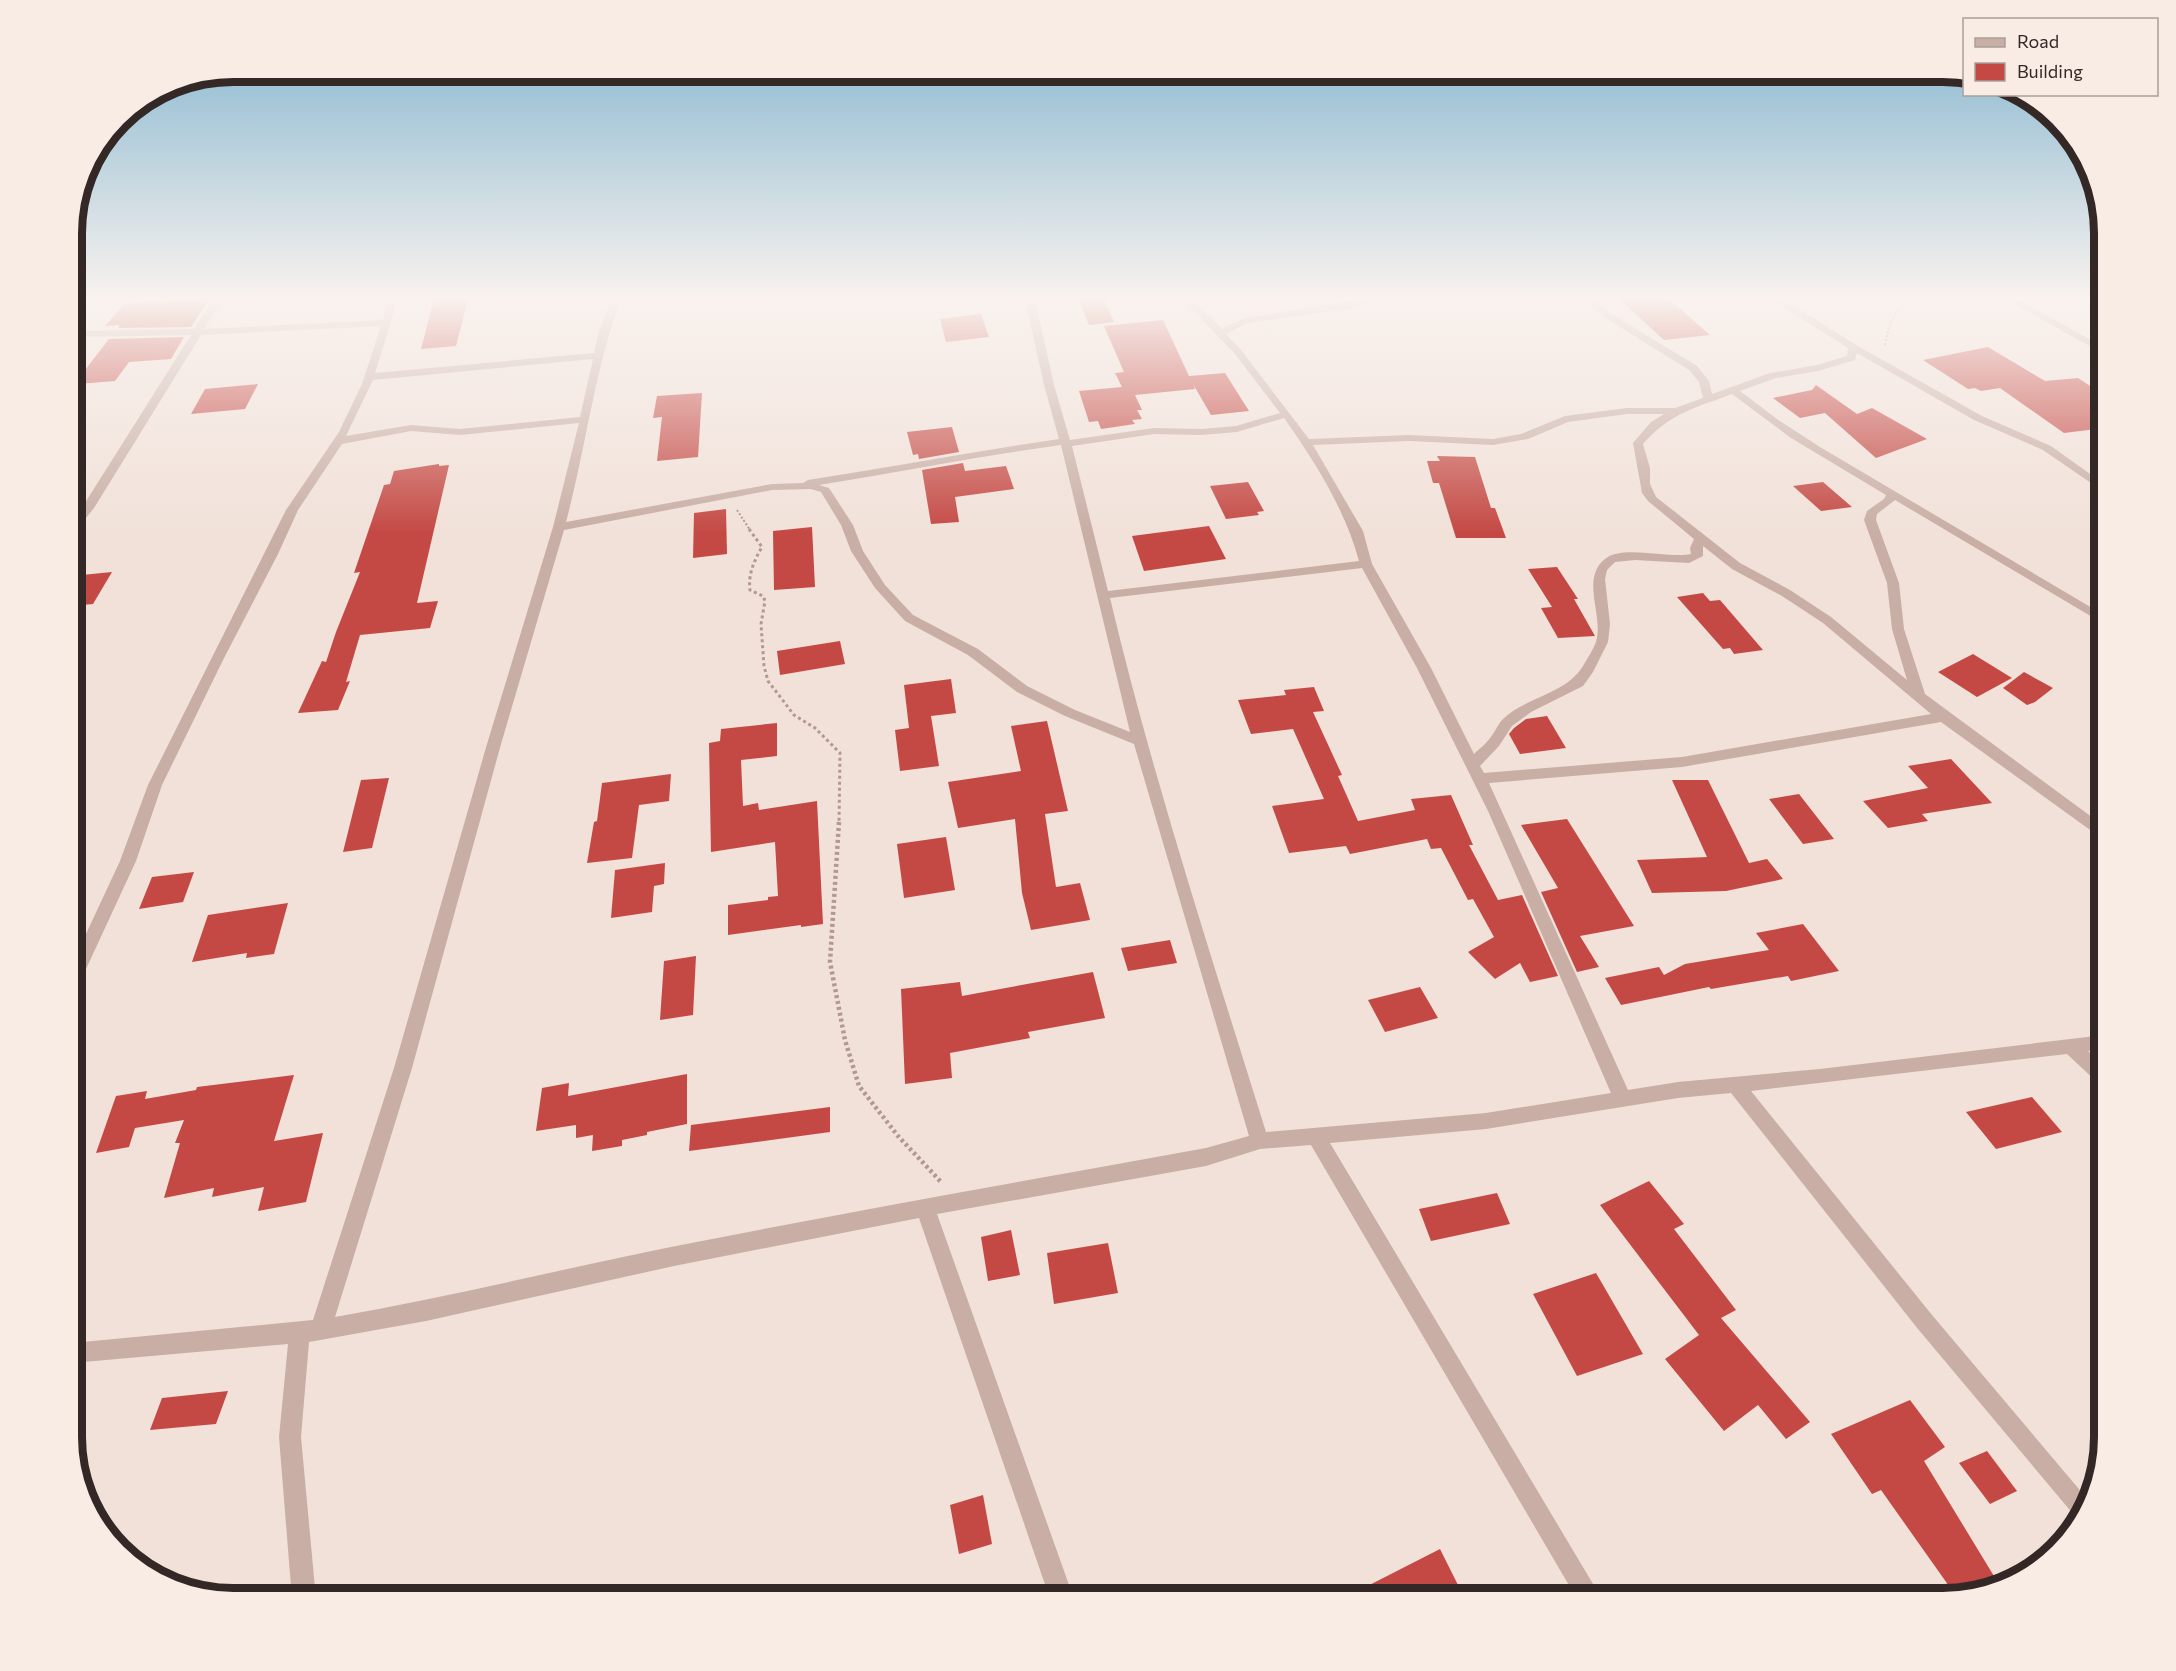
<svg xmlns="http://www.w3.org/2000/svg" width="2176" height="1671" viewBox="0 0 2176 1671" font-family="Commissioner,sans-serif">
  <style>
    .building { fill: #c44944 }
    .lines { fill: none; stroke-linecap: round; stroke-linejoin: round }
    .path-far2 { stroke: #b49890; stroke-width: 2; stroke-dasharray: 2 2; stroke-linecap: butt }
    .path-far1 { stroke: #b49890; stroke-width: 3; stroke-dasharray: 3 3; stroke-linecap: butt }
    .path { stroke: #b49890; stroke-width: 4.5; stroke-dasharray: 3 3; stroke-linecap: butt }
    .minor { fill: #c8aea5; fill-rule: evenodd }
    .rim { fill: none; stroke: #342826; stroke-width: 8 }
  </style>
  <rect width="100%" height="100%" fill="#f1e1d9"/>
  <path class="building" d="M209 299 191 327 118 328 120 325 105 326 124 304Z
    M434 299H468L456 346 421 349Z
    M1078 299H1104L1114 322 1089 325Z
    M1619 299H1669L1710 335 1664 340Z
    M981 314 989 337 946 342 940 319Z
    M1163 320 1189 376 1225 373 1249 411 1211 415 1193 384 1195 389 1135 395 1142 410H1137L1142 419 1132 420 1135 424 1101 429 1098 421 1089 422 1079 391 1122 387 1115 373 1124 372 1104 326Z
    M184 337 171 359 129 362 115 381 78 384 82 379H78L109 339Z
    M1988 347 2045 381 2078 378 2104 395V428L2064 433 2000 388 1981 391 1975 388 1968 389 1923 360Z
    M258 384 245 409 191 414 205 389Z
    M1816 385 1857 414 1872 408 1927 439 1876 458 1825 413 1800 418 1773 398 1812 390Z
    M702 393 698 457 657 461 662 417 653 418 657 396Z
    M952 427 959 452 919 459 918 454 913 455 907 432Z
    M1437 456 1475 457 1491 508H1495L1506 538H1456L1439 483H1433L1427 461H1440Z
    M963 463 965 471 1006 466 1014 489 955 497 959 522 931 524 922 470Z
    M439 464V466L449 465 417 603 438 601 430 628 360 635 346 682 350 681 338 710 298 713 322 661 326 662 336 632 360 572 354 573 384 485 390 484 394 471Z
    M1248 482 1264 511 1257 512 1259 515 1226 519 1210 486Z
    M1823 482 1852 507 1821 511 1793 486Z
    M726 509 727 554 693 558 694 513Z
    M1209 526 1226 559 1144 571 1132 536Z
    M812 527 815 587 774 590 773 531Z
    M1557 567 1578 599H1574L1595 636 1558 638 1541 608 1552 607 1528 569Z
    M112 572 93 604 72 606V576Z
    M1703 593 1710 601 1720 600 1763 650 1734 654 1730 648 1723 649 1677 597Z
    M840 641 845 664 780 675 777 651Z
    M1973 654 2012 678 1977 697 1938 672Z
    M2024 672 2053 688 2035 702 2027 705 2003 688Z
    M951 679 956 713 931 716 939 766 900 771 895 730 909 728 904 685Z
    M1314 687 1324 711 1313 712 1342 775 1338 776 1358 821 1415 810 1411 799 1451 795 1473 845H1469L1498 900 1522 895 1558 976 1530 982 1520 963 1495 979 1468 952 1494 937 1473 899 1468 900 1441 848 1431 849 1427 839 1350 854 1346 846 1289 853 1272 806 1324 799 1293 729 1251 734 1238 700 1286 695 1284 690Z
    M1547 716 1566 748 1520 754 1509 734 1514 728 1526 719Z
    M1047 721 1068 811 1045 814 1056 887 1080 883 1090 920 1031 930 1022 893 1015 819 958 828 948 782 1021 771 1011 726Z
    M777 723V756L741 760 743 806 758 803 759 810 817 801 823 924 801 927V925L728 935V905L768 900V897L778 896 775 842 711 852 709 743 720 741 721 729Z
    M1951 759 1992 803 1922 814 1928 821 1888 828 1863 801 1928 788 1908 766Z
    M671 774 669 801 639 805 632 858 587 863 594 822 597 821 602 783Z
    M389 778 372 848 343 852 361 780Z
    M1672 780H1708L1749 863 1767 859 1783 879 1726 891 1652 893 1637 860 1707 857Z
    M1799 794 1834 839 1803 844 1769 799Z
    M1567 819 1634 926 1580 936 1599 967 1577 972 1541 892 1558 888 1521 825Z
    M946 837 955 890 904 898 897 844Z
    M665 863 664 884 654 886 652 912 611 918 615 870Z
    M194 872 183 902 139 909 152 877Z
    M288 903 274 954 246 958 247 953 192 962 208 915Z
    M1803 924 1839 971 1791 981 1788 976 1711 989 1709 987 1621 1005 1605 978 1659 967 1664 975 1685 964 1769 950 1756 933Z
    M1170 940 1177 963 1128 971 1121 948Z
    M696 956 693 1015 660 1020 664 961Z
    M1093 972 1105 1018 1028 1032 1030 1038 950 1053 952 1078 905 1084 901 989 960 982 962 996Z
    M1420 987 1438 1018 1385 1032 1368 1000Z
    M687 1074V1124L647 1132V1135L622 1140V1146L592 1151 593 1135 576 1138V1125L536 1131 542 1088 569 1083 568 1096Z
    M294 1075 274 1141 323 1133 306 1202 258 1211 264 1187 212 1197 214 1188 164 1198 180 1143H175L184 1120 135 1128 129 1147 96 1153 116 1096 147 1091 145 1099 196 1090 197 1087Z
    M2032 1097 2062 1132 1996 1149 1966 1112Z
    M830 1107V1132L689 1151 691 1125Z
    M1649 1181 1684 1224 1674 1229 1736 1310 1721 1318 1810 1422 1786 1439 1758 1405 1724 1431 1665 1359 1699 1335 1600 1205Z
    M1497 1193 1510 1224 1431 1241 1419 1209Z
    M1011 1230 1020 1275 988 1281 981 1237Z
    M1108 1243 1118 1293 1054 1304 1047 1253Z
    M1596 1273 1643 1354 1577 1376 1533 1294Z
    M228 1391 216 1424 150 1430 162 1398Z
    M1910 1400 1945 1447 1924 1461 2000 1586 1956 1596 1881 1490 1872 1494 1831 1434Z
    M1987 1451 2017 1491 1990 1504 1959 1463Z
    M983 1495 992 1544 959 1554 950 1505Z
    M1440 1549 1462 1593 1451 1599H1342Z"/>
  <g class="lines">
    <path class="path-far2" d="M1885 345C1890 321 1891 314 1912 299
      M737 510 750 530"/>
    <path class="path-far1" d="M749 529 762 547C754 561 748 574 750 590L763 596 765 601 761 624 764 666 768 681 794 715 815 728 840 753 839 823"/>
    <path class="path" d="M839 822 830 962 845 1040 859 1086 898 1136 942 1183"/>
    <path class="minor" d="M213 299H223L204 329 383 320 388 299H398L375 373 594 353 598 334 611 299H621C594 371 586 448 566 522L772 484 803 483 808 480C892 467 975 451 1059 439L1044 385 1025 299H1035L1054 385 1070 440 1154 428 1202 429 1236 426 1280 413 1235 354 1182 299H1192L1222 329 1245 318 1363 299H1377L1355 308 1247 323 1226 334 1241 350 1309 439 1409 435 1493 439 1521 434 1565 416 1627 408H1675L1703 398 1699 382 1689 370 1604 317 1584 299H1595L1610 313 1697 366 1709 381 1712 394 1770 373 1817 365 1847 356 1848 348 1771 299H1783L1856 345 1982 416 2051 446 2104 484V492L2043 450 1974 420 1857 353 1855 360 1818 371 1776 378 1740 391 1777 419 1820 447 2104 615V624L1895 500 1877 514 1876 520 1899 583 1904 629 1925 694 2104 826V840L1941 722 1682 767 1489 783 1628 1090 1678 1082 1820 1069 2104 1035V1049L2088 1051 2104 1066V1085L2098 1083 2067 1054 1751 1091 1932 1315 2089 1501 2079 1521 1918 1329 1731 1093 1678 1098 1486 1129 1330 1143 1602 1599H1577L1311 1145 1260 1149 1206 1166 937 1214 1074 1599H1050L919 1218 674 1266 426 1321 309 1342 301 1437 316 1599H292L279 1437 288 1344 72 1363V1343L313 1320 394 1068 487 744 553 527 579 423 460 435 411 431 342 444 298 510 278 554 223 660 162 785 136 861 80 982 78 987 72 989V964L120 861 148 785 286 510 339 432 362 384 381 326 201 335 94 508 76 530 72 531V520L83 506 191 335 72 337V331L194 329ZM593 359 580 417 460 429 411 425 346 436 373 380ZM1732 394 1791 438 1886 495 1884 499 1867 511 1864 520 1887 583 1892 629 1907 680 1831 617 1790 590 1740 563 1656 497 1650 484V468L1643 444C1670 413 1695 408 1732 394ZM1627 414H1664L1651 422 1633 443 1642 493 1648 501 1694 539 1690 548 1691 554C1670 559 1622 544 1605 559 1580 579 1604 615 1596 642 1593 650 1587 659 1583 666 1566 694 1526 697 1503 719 1498 724 1495 732 1490 738 1486 744 1479 749 1474 754L1431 668 1372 564 1363 531 1313 445 1409 441 1493 445 1528 439 1568 422ZM1284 418C1315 462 1345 509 1359 561L1108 591 1072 446 1154 434 1202 435 1237 432ZM1061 445 1130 732 1075 710 1027 686 978 649 913 615 885 585 863 551 853 525 829 488 819 485C900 472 980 456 1061 445ZM811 489 821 492 841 525 851 551 875 588 905 621 968 655 1017 692 1065 716 1134 744 1249 1136 1206 1148C1029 1180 853 1211 676 1246 562 1269 449 1297 335 1317L412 1068 501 744 564 530 772 490ZM1703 546 1732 569 1782 596 1823 623 1931 714 1682 757 1484 773 1480 766 1499 746 1512 726 1531 712 1583 686 1593 672 1608 642 1610 624 1605 579 1607 570 1615 562 1635 560 1689 563 1703 556ZM1362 568 1417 668 1488 811 1611 1093 1486 1113 1266 1132C1211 955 1153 779 1110 598Z
      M2005 299H2017L2104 347V354Z"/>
  </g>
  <linearGradient id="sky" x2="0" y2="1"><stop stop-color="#7bb1cd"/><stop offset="0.56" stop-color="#f9f2ee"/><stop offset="1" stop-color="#f9f2ee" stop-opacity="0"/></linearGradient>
  <rect width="2176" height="533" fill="url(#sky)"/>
  <path d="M0 0H2176V1671H0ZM233 82H1943A151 151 0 0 1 2094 233V1437A151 151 0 0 1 1943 1588H233A151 151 0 0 1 82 1437V233A151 151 0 0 1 233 82Z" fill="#f9ece5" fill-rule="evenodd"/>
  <path class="rim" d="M233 82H1943A151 151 0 0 1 2094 233V1437A151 151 0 0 1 1943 1588H233A151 151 0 0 1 82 1437V233A151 151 0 0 1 233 82Z"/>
  <rect x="1963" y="18" width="195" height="78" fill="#f9ece5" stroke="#aa9e99" stroke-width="1.5"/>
  <rect x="1975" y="38" width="30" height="9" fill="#c8aea5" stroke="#aa9e99" stroke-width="1.5"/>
  <text x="2017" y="48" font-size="18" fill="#342826">Road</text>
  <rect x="1975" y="63" width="30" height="18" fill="#c44944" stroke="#aa9e99" stroke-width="1.5"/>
  <text x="2017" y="78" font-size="18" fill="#342826">Building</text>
</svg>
